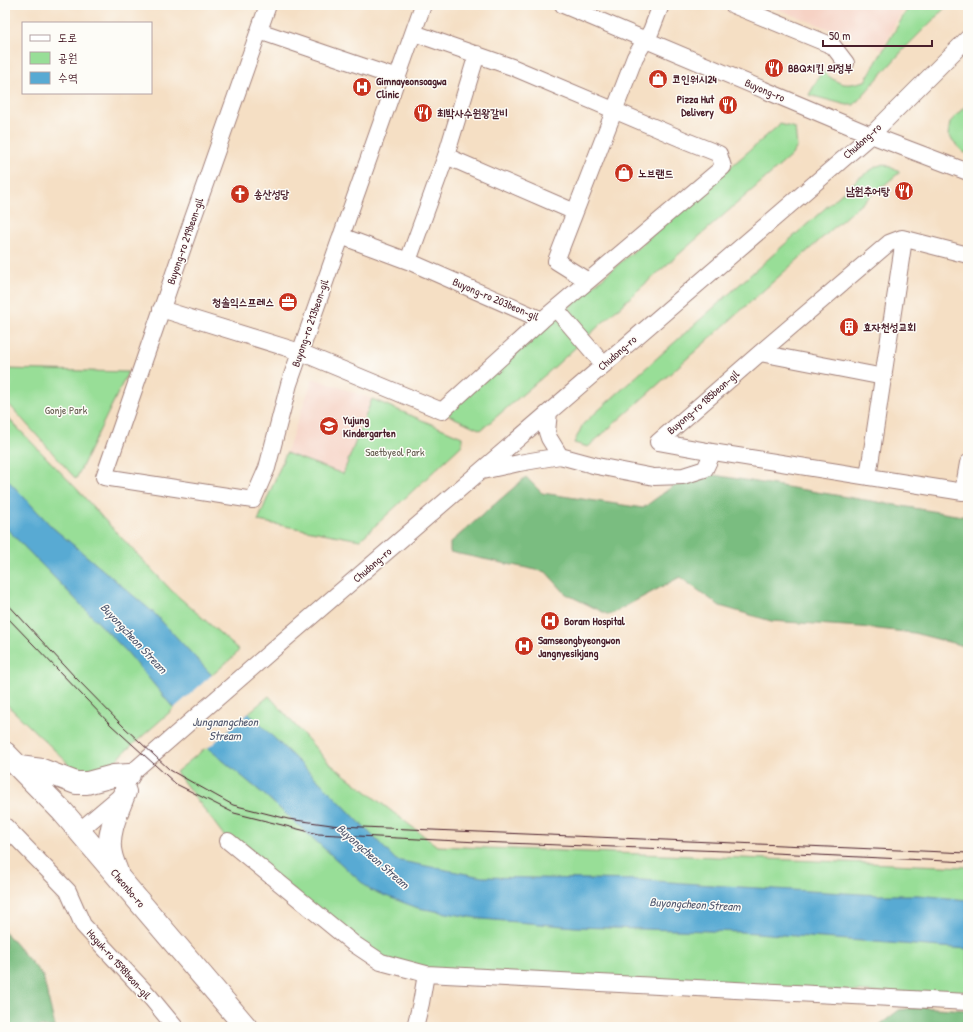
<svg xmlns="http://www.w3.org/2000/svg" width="973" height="1032" viewBox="0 0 973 1032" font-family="'Patrick Hand','Poor Story',sans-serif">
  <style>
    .built { fill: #f6d2c4 }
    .green { fill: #98de97; stroke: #717e61 }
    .forest { fill: #7abd80; stroke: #626e56 }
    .water { fill: #58aad3; stroke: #51647f }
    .pier { fill: #f5dfc4 }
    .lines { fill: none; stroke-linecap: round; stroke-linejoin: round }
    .minor-casing { stroke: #a07f78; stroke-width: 18 }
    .secondary-casing { stroke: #a07f78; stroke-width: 24 }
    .minor { stroke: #fff; stroke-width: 16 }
    .secondary { stroke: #fff; stroke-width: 22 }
    .tram { stroke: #4a1f2b; stroke-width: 1 }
    .labels { text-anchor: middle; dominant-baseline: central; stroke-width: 3; stroke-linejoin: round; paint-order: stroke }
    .poi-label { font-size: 11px; font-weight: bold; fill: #4a1f2b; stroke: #fdfcf7; text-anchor: start }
    .street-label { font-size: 11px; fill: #4a1f2b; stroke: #fdfcf7 }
    .park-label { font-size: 11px; fill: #61584b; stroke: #fdfcf7 }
    .water-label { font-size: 12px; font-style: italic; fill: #50576e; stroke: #fdfcf7 }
  </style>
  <rect width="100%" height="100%" fill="#fdfcf7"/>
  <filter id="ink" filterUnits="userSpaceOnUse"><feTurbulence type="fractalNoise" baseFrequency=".025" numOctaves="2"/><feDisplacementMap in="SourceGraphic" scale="8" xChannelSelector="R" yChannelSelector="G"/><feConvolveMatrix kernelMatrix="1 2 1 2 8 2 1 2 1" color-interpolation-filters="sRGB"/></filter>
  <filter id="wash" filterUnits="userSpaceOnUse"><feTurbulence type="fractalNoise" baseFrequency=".012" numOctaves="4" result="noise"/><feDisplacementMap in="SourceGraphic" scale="16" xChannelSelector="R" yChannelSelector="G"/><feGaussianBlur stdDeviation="0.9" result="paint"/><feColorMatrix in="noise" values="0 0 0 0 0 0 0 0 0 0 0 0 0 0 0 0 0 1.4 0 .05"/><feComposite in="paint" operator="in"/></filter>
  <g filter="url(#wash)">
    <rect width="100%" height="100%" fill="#f5dfc4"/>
    <path class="built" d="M767 5H905L882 49Z
      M313 378 372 399 343 474 286 453Z"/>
    <path class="green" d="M910 5H948L904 49 854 105H847L809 95 822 71C840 85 843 87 865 81Z
      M968 103V154L963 152 948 135 950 122Z
      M780 124 795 128 797 147 791 156 637 291 551 370 481 430 446 414Z
      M884 164 900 172 849 214 588 447 574 443 583 424 859 178 877 166Z
      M5 369 128 372 76 479 5 400Z
      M372 399 462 437V445L360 540 258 521 286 453 343 474Z
      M5 415 77 489 102 517 172 591 239 650 234 656 129 748 102 773H84L68 765 66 761 5 703Z
      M269 696 329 763 437 846 968 867V997L436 970 381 959 225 837 176 772Z"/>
    <path class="forest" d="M708 474 968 517V647L914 633 861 627 771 621 720 606 680 577 609 615 566 594 546 572 450 552V543L526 477 542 493 643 508 673 486 689 482Z
      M5 932 43 976 55 1027H5Z
      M919 1007 968 1010V1027H877L899 1010Z"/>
    <path class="water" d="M5 477 52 527 154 613 233 698 333 795 396 860 482 877 642 880 740 887 879 895H918L968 900V949L742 932 575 927 482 919 418 908 370 890 267 797 204 745 127 652 5 527Z"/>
    <path class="pier" d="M213 674 250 712 206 750 172 710Z"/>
  </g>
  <g filter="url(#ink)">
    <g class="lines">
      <g class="minor-casing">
        <path id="minor" d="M268 5 192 221 104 477 253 500 267 468 289 384 423 5
          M563 5 871 135 968 172
          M733 5 833 46 846 63
          M259 31 397 78
          M446 156 575 212
          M341 236 408 261 542 320
          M408 261 446 156 477 54
          M588 281 556 261 635 57 651 31 661 5
          M161 309 300 352 442 411 542 320 723 167 719 154 689 142 512 67 414 33
          M556 309 604 365
          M760 353 884 377
          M549 412 547 432 549 438 560 456
          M658 442 760 353 889 243 902 238 968 255
          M658 442 713 452 963 492 968 463
          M482 471 519 463 560 456 597 466 654 477 683 476 705 469 713 452
          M868 477 904 239
          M5 826 68 891 83 925 151 998 175 1027
          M79 831 125 792 129 775 283 641 871 135 968 38
          M228 841 354 944 381 962 426 974
          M415 1027 421 1003 426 974 968 1002"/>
      </g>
      <g class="secondary-casing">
        <path id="secondary" d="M5 753 62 811 246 1027
          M19 767 42 770 76 783H87L113 776 129 775
          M117 872C115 866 112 860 111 854 106 835 118 810 125 792"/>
      </g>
      <use href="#minor" class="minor"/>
      <use href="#secondary" class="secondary"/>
      <path class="tram" d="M5 601 75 677 124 727 170 770 233 805 288 819 339 826 968 853
        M5 615 111 725 176 784 234 813 318 834 478 842 752 852 968 862"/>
    </g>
  </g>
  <defs>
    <g id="restaurant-disc" transform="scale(1)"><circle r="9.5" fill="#c8321e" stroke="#fdfcf7"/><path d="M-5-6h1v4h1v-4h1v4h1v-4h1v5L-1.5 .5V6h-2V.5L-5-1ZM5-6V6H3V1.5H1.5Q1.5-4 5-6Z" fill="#fff"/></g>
    <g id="shop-disc" transform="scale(1)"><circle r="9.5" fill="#c8321e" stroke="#fdfcf7"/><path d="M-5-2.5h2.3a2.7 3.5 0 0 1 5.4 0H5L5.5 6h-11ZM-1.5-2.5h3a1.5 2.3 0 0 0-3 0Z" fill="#fff"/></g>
    <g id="hospital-disc" transform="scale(1)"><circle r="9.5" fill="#c8321e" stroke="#fdfcf7"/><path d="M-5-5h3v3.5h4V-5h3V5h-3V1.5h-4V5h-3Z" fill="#fff"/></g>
    <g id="church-disc" transform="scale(1)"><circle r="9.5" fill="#c8321e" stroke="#fdfcf7"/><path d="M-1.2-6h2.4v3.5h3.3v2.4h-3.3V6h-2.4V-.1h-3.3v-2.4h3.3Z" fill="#fff"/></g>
    <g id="office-disc" transform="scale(1)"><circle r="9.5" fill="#c8321e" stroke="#fdfcf7"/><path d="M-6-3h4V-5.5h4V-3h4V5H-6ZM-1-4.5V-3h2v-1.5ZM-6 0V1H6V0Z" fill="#fff"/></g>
    <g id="building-disc" transform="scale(1)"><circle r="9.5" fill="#c8321e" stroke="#fdfcf7"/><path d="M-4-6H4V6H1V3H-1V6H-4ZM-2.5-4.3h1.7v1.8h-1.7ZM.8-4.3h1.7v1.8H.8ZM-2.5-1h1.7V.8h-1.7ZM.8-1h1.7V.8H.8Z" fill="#fff"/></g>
    <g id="school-disc" transform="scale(1)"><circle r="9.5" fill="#c8321e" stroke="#fdfcf7"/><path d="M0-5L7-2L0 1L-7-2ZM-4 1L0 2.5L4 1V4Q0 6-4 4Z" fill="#fff"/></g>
  </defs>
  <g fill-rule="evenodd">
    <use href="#restaurant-disc" x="774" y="68"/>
    <use href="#shop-disc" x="658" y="79"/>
    <use href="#hospital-disc" x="362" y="87"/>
    <use href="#restaurant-disc" x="728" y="105"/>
    <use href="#restaurant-disc" x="423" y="113"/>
    <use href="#shop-disc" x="624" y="173"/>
    <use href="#restaurant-disc" x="904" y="191"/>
    <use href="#church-disc" x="240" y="194"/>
    <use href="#office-disc" x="288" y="302"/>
    <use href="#building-disc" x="849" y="327"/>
    <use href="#school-disc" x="329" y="426"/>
    <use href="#hospital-disc" x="550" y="621"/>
    <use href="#hospital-disc" x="524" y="646"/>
  </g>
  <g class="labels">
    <g class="poi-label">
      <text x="788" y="68">BBQ치킨 의정부</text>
      <text x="672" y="79">코인워시24</text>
      <text x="376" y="81">Gimnayeonsoagwa<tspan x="376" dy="13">Clinic</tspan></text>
      <text x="714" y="99" text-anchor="end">Pizza Hut<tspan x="714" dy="13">Delivery</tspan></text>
      <text x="437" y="113">최박사수원왕갈비</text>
      <text x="638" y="173">노브랜드</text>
      <text x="890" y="191" text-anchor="end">남원추어탕</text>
      <text x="254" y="194">송산성당</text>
      <text x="274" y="302" text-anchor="end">청솔익스프레스</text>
      <text x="863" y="327">효자천성교회</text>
      <text x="343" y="420">Yujung<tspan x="343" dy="13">Kindergarten</tspan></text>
      <text x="564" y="621">Boram Hospital</text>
      <text x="538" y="640">Samseongbyeongwon<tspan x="538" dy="13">Jangnyesikjang</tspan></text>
    </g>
    <g class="street-label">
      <text transform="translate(765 90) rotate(23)">Buyong-ro</text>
      <text transform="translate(862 141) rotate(-42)">Chudong-ro</text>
      <text transform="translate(185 241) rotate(-71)">Buyong-ro 219beon-gil</text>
      <text transform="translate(496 299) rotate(23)">Buyong-ro 203beon-gil</text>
      <text transform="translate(310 323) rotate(-71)">Buyong-ro 213beon-gil</text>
      <text transform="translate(617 353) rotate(-41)">Chudong-ro</text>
      <text transform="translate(703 402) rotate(-41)">Buyong-ro 185beon-gil</text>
      <text transform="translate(372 565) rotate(-41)">Chudong-ro</text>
      <text transform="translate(128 888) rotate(50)">Cheonbo-ro</text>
      <text transform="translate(119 964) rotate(48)">Hoguk-ro 1598beon-gil</text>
    </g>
    <g class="park-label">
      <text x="66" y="410">Gonje Park</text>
      <text x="395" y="452">Saetbyeol Park</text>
    </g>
    <g class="water-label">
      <text transform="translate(134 638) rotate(47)">Buyongcheon Stream</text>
      <text x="225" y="721">Jungnangcheon<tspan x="225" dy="14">Stream</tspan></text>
      <text transform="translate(373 856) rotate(41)">Buyongcheon Stream</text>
      <text transform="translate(695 904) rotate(3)">Buyongcheon Stream</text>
    </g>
  </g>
  <rect width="973" height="1032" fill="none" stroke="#fdfcf7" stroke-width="20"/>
  <rect x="22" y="22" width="130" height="72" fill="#fdfcf7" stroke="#b5a4a5"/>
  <rect x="30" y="35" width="20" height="6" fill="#ffffff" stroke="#b5a4a5"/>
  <text x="58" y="42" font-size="12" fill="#4a1f2b">도로</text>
  <rect x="30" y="52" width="20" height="12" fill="#98de97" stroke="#b5a4a5"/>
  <text x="58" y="62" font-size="12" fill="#4a1f2b">공원</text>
  <rect x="30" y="72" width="20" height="12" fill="#58aad3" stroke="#b5a4a5"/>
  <text x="58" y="82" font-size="12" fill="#4a1f2b">수역</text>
  <path d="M823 40v6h109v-6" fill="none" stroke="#4a1f2b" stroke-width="2"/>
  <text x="829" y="40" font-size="12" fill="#4a1f2b" stroke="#fdfcf7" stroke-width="3" paint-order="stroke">50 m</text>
</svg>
